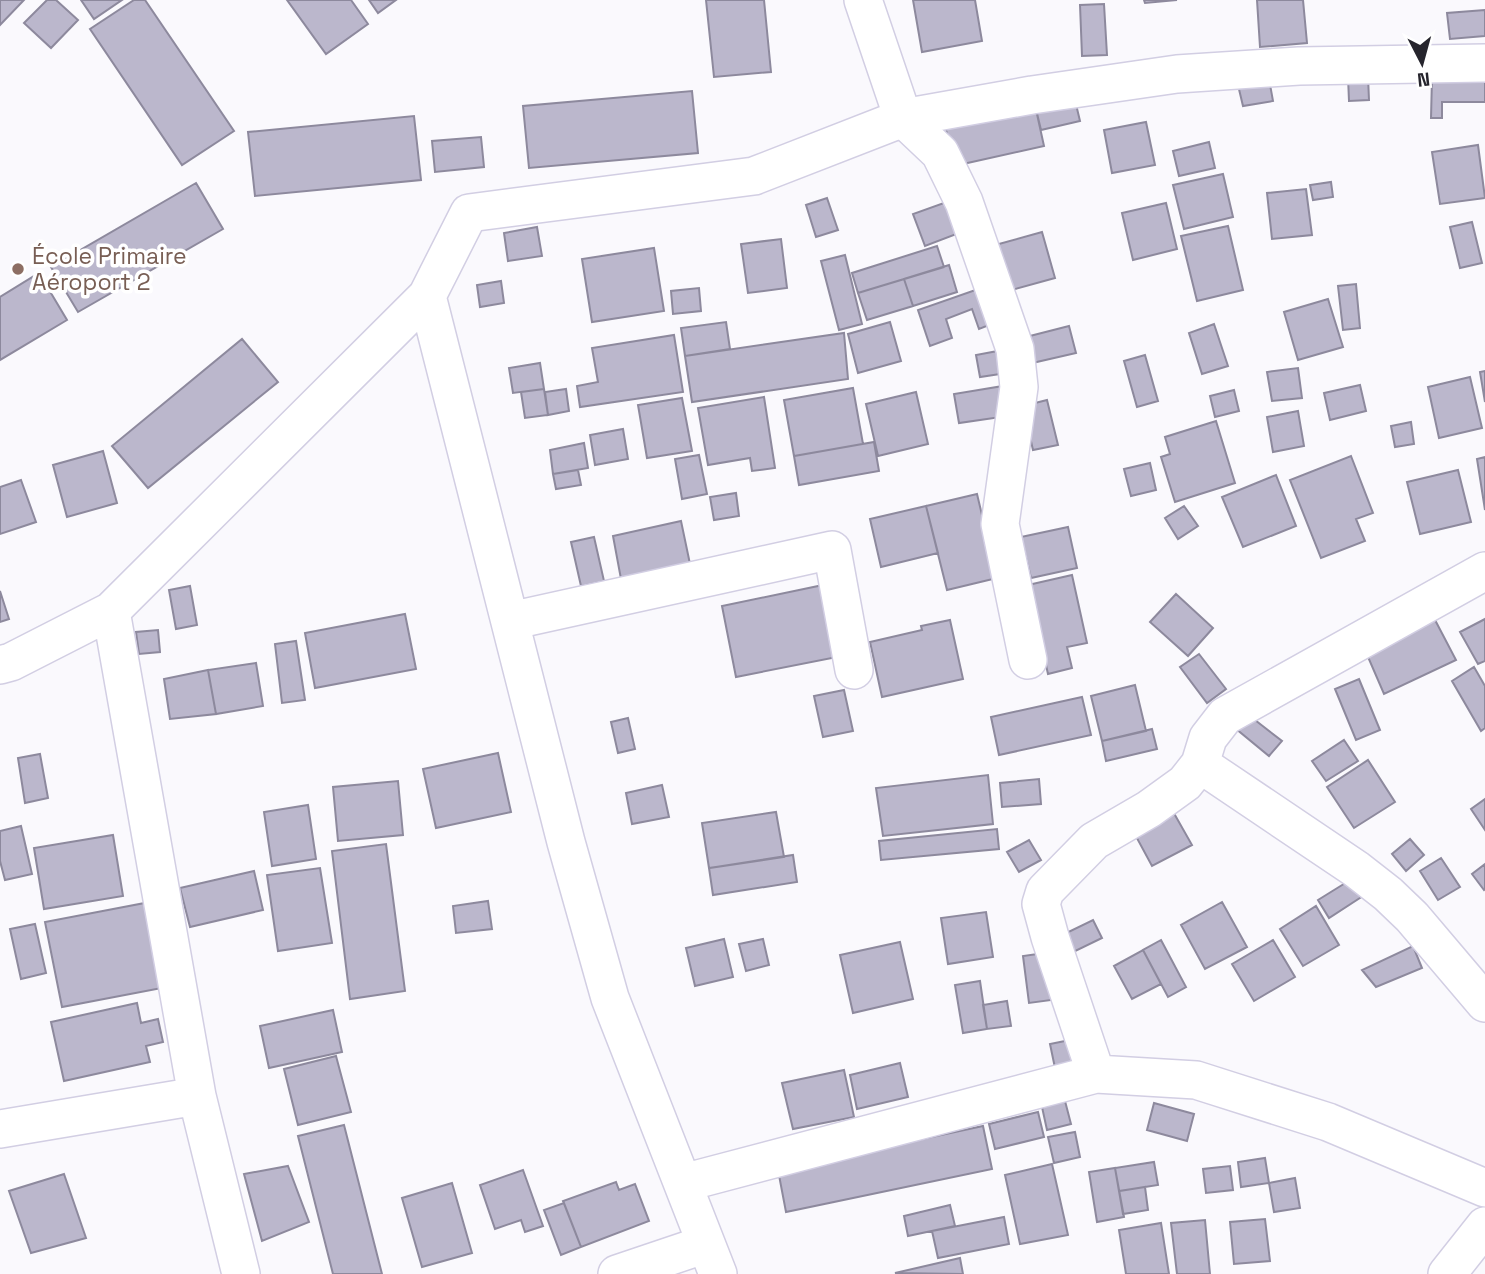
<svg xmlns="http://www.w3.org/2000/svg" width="1485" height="1274" viewBox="0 0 1485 1274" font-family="'Space Grotesk',sans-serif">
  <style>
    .building { fill: #bbb7cc; stroke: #8d899d; stroke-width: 2 }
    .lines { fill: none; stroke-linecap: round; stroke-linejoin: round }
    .street-casing { stroke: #d2cee3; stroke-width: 40 }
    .street { stroke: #fff; stroke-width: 37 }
    .education-dot { fill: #8d6e63; stroke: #fff; stroke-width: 2.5 }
    .labels { text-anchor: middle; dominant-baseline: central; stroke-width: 7; stroke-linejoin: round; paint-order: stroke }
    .education-label { font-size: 23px; fill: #785e54; stroke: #fff; text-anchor: start }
  </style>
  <rect width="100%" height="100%" fill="#faf9fd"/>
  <path class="building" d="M0 0H24L0 25Z
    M47 0H56L78 20 51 48 24 23Z
    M81 0H122L94 19Z
    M134 0H145L234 131 182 165 90 29Z
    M287 0H351L368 24 326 54Z
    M369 0H396L378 13Z
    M706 0H764L771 72 714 77Z
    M913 0H975L982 41 922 52Z
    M1144 0H1177L1145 3Z
    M1257 0H1303L1307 43 1260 47Z
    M1104 4 1107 55 1082 56 1080 5Z
    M1485 10V36L1450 39 1447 13Z
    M1368 76 1369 100 1349 101 1348 77Z
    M1432 78H1485V102H1442V118H1431Z
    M1269 79 1273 101 1243 106 1238 85Z
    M692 91 698 153 529 168 523 106Z
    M1074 96 1080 121 1041 130 1035 105Z
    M1035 105 1044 146 954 166 945 125Z
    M414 116 421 180 255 196 248 132Z
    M1146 122 1155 165 1112 173 1104 130Z
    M481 137 484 167 435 172 432 141Z
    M1209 142 1215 168 1179 176 1173 151Z
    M1478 145 1485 198 1440 204 1432 152Z
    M1223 174 1233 217 1184 229 1173 185Z
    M1331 182 1333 197 1313 200 1310 185Z
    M196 183 223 229 78 312 51 267Z
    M1306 189 1312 235 1272 239 1267 193Z
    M827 198 838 230 816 237 806 205Z
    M955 199 967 230 925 246 913 214Z
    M1166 203 1177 249 1133 260 1122 213Z
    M1472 222 1482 263 1460 268 1450 227Z
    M1228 226 1243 290 1197 301 1181 236Z
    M537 227 542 256 508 261 504 233Z
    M1042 232 1055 278 1001 293 988 247Z
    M781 239 787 288 748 293 741 244Z
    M937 246 944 267 858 293 852 273Z
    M654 248 664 311 592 322 582 259Z
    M845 255 862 324 839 330 821 261Z
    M949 265 957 292 913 306 904 279Z
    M39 273 67 320 0 360V297Z
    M904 279 913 306 867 320 858 293Z
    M501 281 504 303 480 307 477 285Z
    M1356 284 1360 328 1343 330 1338 286Z
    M984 287 997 322 979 329 972 309 946 319 952 338 930 346 918 310Z
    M699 288 701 311 673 314 671 291Z
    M1328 299 1343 347 1298 360 1284 312Z
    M726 322 730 349 685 356 681 328Z
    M890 322 901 361 858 373 848 334Z
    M1214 324 1228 366 1202 374 1189 333Z
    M1069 326 1076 353 1028 364 1022 338Z
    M844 333 848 379 692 402 685 356Z
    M674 335 683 392 580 407 577 386 598 382 592 348Z
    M242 339 278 382 148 488 112 446Z
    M1003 350 1007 373 980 377 976 355Z
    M1145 355 1158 401 1137 407 1124 361Z
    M540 363 544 389 513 393 509 368Z
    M1298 368 1302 398 1272 401 1267 372Z
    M1485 371V402L1480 372Z
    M1470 377 1482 428 1439 438 1428 387Z
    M1360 385 1366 411 1330 420 1324 393Z
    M1003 386 1008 416 959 423 954 394Z
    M853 388 863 444 794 456 784 400Z
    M544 389 548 415 525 418 521 392Z
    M566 389 569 411 548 415 545 392Z
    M1234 390 1239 411 1215 417 1210 396Z
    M916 392 928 444 878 456 866 404Z
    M764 397 775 468 752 471 750 458 708 465 698 408Z
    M682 398 692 451 647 458 638 405Z
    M1047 400 1058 445 1033 450 1023 406Z
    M1298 411 1304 446 1273 452 1267 417Z
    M1216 421 1235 483 1175 502 1161 457 1170 454 1165 437Z
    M1411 422 1414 444 1395 447 1391 426Z
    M623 429 628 459 595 465 590 435Z
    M874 442 879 471 799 485 794 456Z
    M584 443 588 468 553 474 550 450Z
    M103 451 117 503 67 517 53 465Z
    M699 455 707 494 682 499 675 459Z
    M1351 456 1373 513 1356 519 1365 541 1321 558 1290 480Z
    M1485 457V510L1477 459Z
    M1150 463 1156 490 1131 496 1124 469Z
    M578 470 581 485 556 489 553 474Z
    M1458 470 1471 522 1420 534 1407 482Z
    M1276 475 1296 526 1243 547 1222 497Z
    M21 480 36 522 0 534V487Z
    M736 493 739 516 714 520 710 497Z
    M977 494 997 578 947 590 926 506Z
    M926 506 938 553 881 567 870 519Z
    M1184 506 1198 526 1178 539 1165 518Z
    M681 521 690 564 621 579 613 536Z
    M1068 527 1077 568 1031 578 1021 537Z
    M594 537 604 581 581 586 571 542Z
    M1072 575 1087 643 1067 647 1072 668 1048 674 1028 585Z
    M823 585 837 657 736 677 722 606Z
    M190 586 197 625 176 629 169 590Z
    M0 591 9 619 0 622Z
    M1176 594 1213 628 1188 656 1150 622Z
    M405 614 416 669 315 688 305 633Z
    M1434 618 1456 660 1384 694 1365 650Z
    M1485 619V661L1478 664 1460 632Z
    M950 620 963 679 882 697 870 642 922 630 921 626Z
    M158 630 160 652 139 654 136 632Z
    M296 641 305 700 282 703 275 644Z
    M1199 654 1226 689 1207 703 1180 667Z
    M256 663 263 706 216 714 208 670Z
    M1474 667 1485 686V728L1481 731 1452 681Z
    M208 670 216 714 170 719 164 679Z
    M1359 679 1380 730 1356 740 1335 689Z
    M1135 685 1146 731 1102 741 1091 696Z
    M844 690 853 731 823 737 814 696Z
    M1082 697 1091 735 999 755 991 717Z
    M1246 713 1282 741 1269 756 1235 728Z
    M628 718 635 749 618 753 611 722Z
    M1152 729 1157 749 1106 761 1102 741Z
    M1344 740 1358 761 1326 781 1312 761Z
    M498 753 511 812 436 828 423 769Z
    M40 754 48 798 25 803 18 758Z
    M1368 760 1395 802 1354 828 1327 787Z
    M988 775 993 824 883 836 876 788Z
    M1039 779 1041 804 1002 807 1000 783Z
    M398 781 403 835 338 841 333 787Z
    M662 785 669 817 632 824 626 793Z
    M1485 799V830L1471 809Z
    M308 805 316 859 272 866 264 812Z
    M1171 808 1192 845 1152 866 1132 829Z
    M776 812 784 857 709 868 702 823Z
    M21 826 32 874 5 880 0 861V831Z
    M997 829 999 849 881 860 879 841Z
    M113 835 123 896 44 909 34 848Z
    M1410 839 1424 855 1406 871 1392 854Z
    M1029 840 1041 860 1019 872 1007 852Z
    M386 844 405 991 350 999 332 851Z
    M793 855 797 882 713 895 709 868Z
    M1441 858 1460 887 1438 900 1420 871Z
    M1485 864V889L1484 890 1472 874Z
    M320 868 332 943 278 951 267 875Z
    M254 871 263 910 190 927 180 888Z
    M1355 877 1366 894 1329 918 1318 900Z
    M488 901 492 929 456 933 453 906Z
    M150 902 167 987 62 1007 45 922Z
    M1222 902 1247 947 1205 969 1181 925Z
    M1316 906 1339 945 1303 966 1280 929Z
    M986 912 993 957 948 964 941 918Z
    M1093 920 1102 938 1063 957 1054 939Z
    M35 924 46 973 21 979 10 929Z
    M724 939 733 977 695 986 686 948Z
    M763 939 769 965 746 971 739 944Z
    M1161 940 1186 987 1168 997 1143 950Z
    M1273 940 1295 977 1254 1001 1232 964Z
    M900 942 913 999 853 1013 840 955Z
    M1413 946 1422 968 1376 987 1362 970Z
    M1143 950 1161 984 1132 999 1114 966Z
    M1052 952 1059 999 1029 1003 1023 956Z
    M980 981 987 1029 963 1033 955 985Z
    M1007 1001 1011 1026 987 1029 983 1005Z
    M137 1003 141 1023 158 1019 163 1042 146 1046 150 1062 64 1081 51 1022Z
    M333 1010 342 1052 269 1068 260 1026Z
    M1070 1040 1074 1063 1055 1068 1050 1044Z
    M336 1056 351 1112 298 1125 284 1069Z
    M900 1063 908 1097 857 1109 850 1075Z
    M844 1070 854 1117 793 1129 782 1083Z
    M1065 1101 1071 1124 1047 1130 1042 1107Z
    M1154 1103 1194 1114 1187 1141 1147 1130Z
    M1038 1112 1044 1137 995 1149 989 1124Z
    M344 1125 382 1274H333L298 1136Z
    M983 1126 992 1169 786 1212 778 1170Z
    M1075 1132 1080 1157 1054 1163 1048 1137Z
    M1265 1158 1269 1183 1241 1187 1238 1162Z
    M1154 1162 1158 1185 1119 1191 1115 1168Z
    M1052 1164 1068 1235 1020 1244 1005 1175Z
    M288 1166 309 1222 262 1241 244 1174Z
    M1230 1166 1233 1190 1206 1193 1203 1169Z
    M1115 1168 1124 1217 1097 1222 1089 1172Z
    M523 1170 543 1226 525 1232 521 1220 495 1229 480 1185Z
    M64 1174 86 1238 31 1253 9 1191Z
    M1295 1178 1300 1208 1274 1212 1269 1183Z
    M616 1182 619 1190 635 1184 649 1221 581 1247 563 1201Z
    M452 1183 472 1253 422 1267 402 1198Z
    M1145 1187 1148 1210 1123 1214 1119 1191Z
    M564 1203 581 1247 561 1255 544 1210Z
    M950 1205 955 1226 908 1236 904 1216Z
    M1004 1217 1009 1244 938 1258 932 1231Z
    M1265 1219 1270 1261 1234 1264 1230 1222Z
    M1205 1220 1210 1274H1177L1171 1223Z
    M1161 1223 1169 1274H1126L1119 1230Z
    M960 1258 963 1274 895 1273Z"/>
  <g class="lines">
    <g class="street-casing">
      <path id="street" d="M863 0 903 118 940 153 964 202 1015 349 1019 387 1000 524 1028 660
        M427 296 566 842 610 998 718 1274
        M111 611 197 1096 241 1274
        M510 621 832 550 854 670
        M0 665 11 662 111 611 427 296 469 213 754 176 903 118 1032 95 1177 74 1299 66 1485 63
        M1200 764 1356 869 1388 894 1412 917 1485 1003
        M1096 1074 1050 937 1041 904 1045 891 1094 841 1149 809 1185 783 1200 764 1208 738 1225 716 1485 571
        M0 1129 197 1096
        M683 1183 1096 1074 1196 1080 1328 1122 1485 1188
        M617 1274 706 1244
        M1447 1274 1485 1226"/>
    </g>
    <use href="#street" class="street"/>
  </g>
  <circle class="education-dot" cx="18" cy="269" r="7"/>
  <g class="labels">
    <g class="education-label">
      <text x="32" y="256">École Primaire<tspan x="32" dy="26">Aéroport 2</tspan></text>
    </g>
  </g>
  <g transform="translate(1422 63) rotate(174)" stroke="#ffffff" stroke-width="5" paint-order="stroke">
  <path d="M0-5L12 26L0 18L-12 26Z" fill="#26252d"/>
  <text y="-10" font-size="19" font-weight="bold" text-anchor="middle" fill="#26252d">N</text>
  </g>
</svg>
